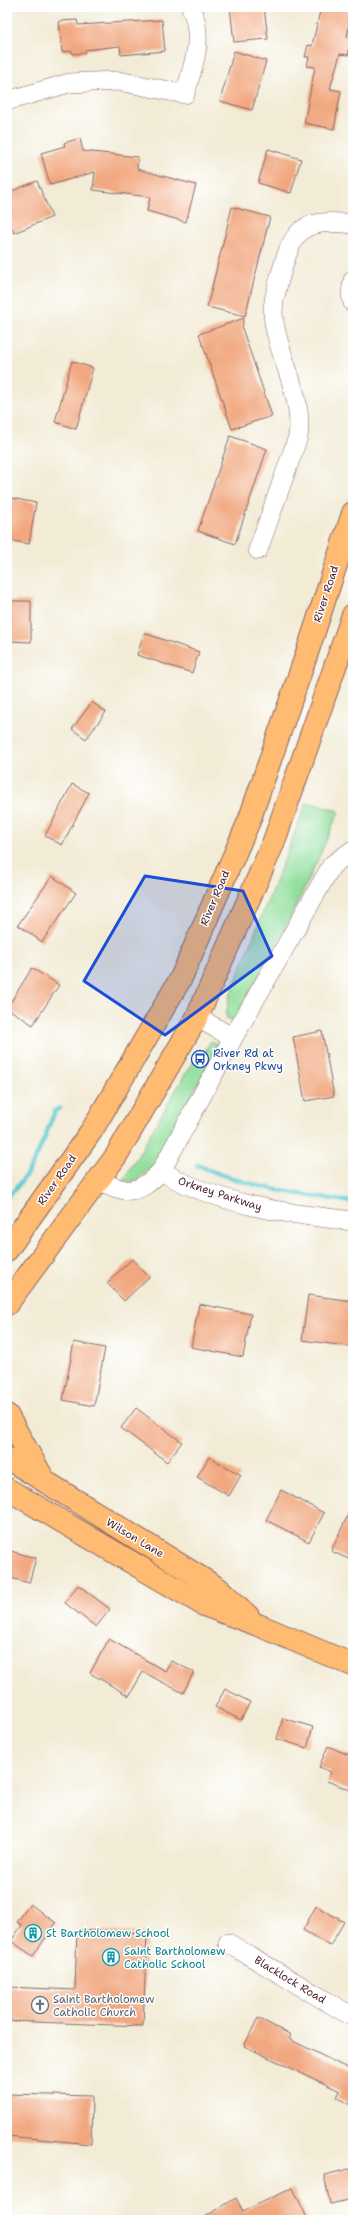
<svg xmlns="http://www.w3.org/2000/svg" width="360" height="2227" viewBox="0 0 360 2227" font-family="'Shantell Sans',sans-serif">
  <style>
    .green { fill: #91df9d; stroke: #6e7f64 }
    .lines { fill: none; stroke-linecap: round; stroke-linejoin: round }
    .stream { stroke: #5dcad2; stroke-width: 4.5 }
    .building { fill: #f1a77f }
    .minor-casing { stroke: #856666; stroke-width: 20 }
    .major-casing { stroke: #856666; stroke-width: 24 }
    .minor { stroke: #fff; stroke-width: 19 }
    .major { stroke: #ffbb71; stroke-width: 22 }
    .marked { fill: #1d4ed8; fill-opacity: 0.2; stroke: #1d4ed8; stroke-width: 3; stroke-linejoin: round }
    .labels { text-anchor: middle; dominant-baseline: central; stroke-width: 3; stroke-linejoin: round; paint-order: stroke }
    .street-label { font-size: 11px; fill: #4a1f2b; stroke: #fff }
    .transit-label { font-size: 11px; fill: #164399; stroke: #fff; text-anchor: start }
    .culture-label { font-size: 11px; fill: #0d838f; stroke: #fff; text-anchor: start }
    .worship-label { font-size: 11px; fill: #5b616d; stroke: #fff; text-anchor: start }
  </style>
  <rect width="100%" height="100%" fill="#fff"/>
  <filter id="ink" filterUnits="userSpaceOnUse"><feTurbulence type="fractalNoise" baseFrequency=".025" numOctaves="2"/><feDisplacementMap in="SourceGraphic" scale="8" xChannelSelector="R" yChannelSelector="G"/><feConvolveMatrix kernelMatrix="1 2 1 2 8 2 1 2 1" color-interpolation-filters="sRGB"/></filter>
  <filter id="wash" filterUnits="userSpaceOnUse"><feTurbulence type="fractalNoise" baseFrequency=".012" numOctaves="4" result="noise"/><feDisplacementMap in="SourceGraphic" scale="16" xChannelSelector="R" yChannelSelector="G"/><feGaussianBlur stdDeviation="0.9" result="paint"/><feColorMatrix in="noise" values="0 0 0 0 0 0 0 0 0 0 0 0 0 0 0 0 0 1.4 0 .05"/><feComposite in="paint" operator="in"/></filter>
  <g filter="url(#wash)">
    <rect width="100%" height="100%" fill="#f2ebd5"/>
    <path class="green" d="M307 802 339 811C308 885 273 953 233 1021L227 1018 226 1015 229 998Z
      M211 1041 217 1044 210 1062 153 1166 135 1181H123L193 1061 198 1064Z"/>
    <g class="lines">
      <path class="stream" d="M197 1165C246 1187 301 1195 353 1202
        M7 1197C33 1174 42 1143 55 1111L60 1108"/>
    </g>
    <g id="blocks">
      <path class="building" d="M230 7H264L268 39 234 42Z
        M321 7H353L347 37 352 38 348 55 340 54 330 89 341 91 334 129 304 123 315 67 307 66 309 57H305L308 45 312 46Z
        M77 20 78 25 162 20 165 51 121 55 120 46 85 50V53L73 54 72 51 62 52 59 21Z
        M234 51 266 61 252 110 220 101Z
        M80 138 83 151 138 157 137 169 196 185 186 222 147 211 150 197 93 190 95 172 50 185 41 153 65 146 64 143Z
        M268 149 301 159 291 193 258 183Z
        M37 181 52 217 14 233 7 216V193Z
        M232 207 270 217 245 316 207 307Z
        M244 318 242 328 272 416 232 429 199 334Z
        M72 361 93 368 76 429 55 422Z
        M230 436 267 449 235 544 198 531Z
        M7 497 36 503 29 544 7 540Z
        M7 601H31V642L7 641Z
        M144 633 199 652 192 673 137 655Z
        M92 702 106 712 86 739 72 729Z
        M72 784 89 793 62 845 45 836Z
        M52 876 76 893 42 942 18 925Z
        M32 968 59 985 33 1025 7 1008Z
        M322 1031 334 1096 305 1101 293 1037Z
        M132 1259 149 1277 124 1301 107 1283Z
        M308 1295 353 1301V1347L302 1340Z
        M199 1304 251 1314 243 1357 191 1347Z
        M74 1342 105 1348 94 1406 63 1400Z
        M136 1408 182 1442 167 1462 121 1428Z
        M209 1457 241 1475 229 1496 197 1477Z
        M281 1490 324 1513 309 1542 266 1520Z
        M353 1504V1561L331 1551Z
        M7 1550 36 1558 29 1583 7 1577Z
        M78 1585 110 1609 96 1627 65 1603Z
        M109 1639 165 1671 171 1661 194 1672 183 1693 143 1672 129 1696 90 1673Z
        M225 1689 250 1702 241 1720 215 1707Z
        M283 1718 313 1727 307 1748 277 1739Z
        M328 1746 353 1757V1791L327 1781 331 1772 319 1767Z
        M30 1904 56 1923 33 1956 11 1941 22 1925 17 1922Z
        M316 1906 344 1922 330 1946 303 1930Z
        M77 1930 147 1933 143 2026 7 2021V1987L75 1990Z
        M258 2018 291 2035 289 2039 351 2070 353 2067V2106L337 2097 340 2091 244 2046Z
        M7 2094 92 2096 91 2144 7 2136Z
        M353 2168V2199L330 2204 324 2175Z
        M293 2188 308 2220H200L236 2198 243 2211Z"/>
    </g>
  </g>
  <g filter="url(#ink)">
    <use href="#blocks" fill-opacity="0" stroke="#856666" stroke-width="1"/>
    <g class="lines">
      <g class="minor-casing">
        <path id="minor" d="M7 101 69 83 118 81 185 94C194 63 204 38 191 7
          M353 280 351 294 353 303
          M258 550 298 437C304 397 280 361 274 322 271 307 276 291 280 277 293 229 301 218 353 224
          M197 1017 233 1038
          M161 1171C218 1205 288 1214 353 1221
          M98 1180C127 1194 137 1196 161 1171L233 1038 332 865 353 850
          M228 1943 353 2017"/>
      </g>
      <g class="major-casing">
        <path id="major" d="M7 1250 92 1130 181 978 249 821 307 653 353 513
          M7 1304 116 1156 197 1017 273 844 353 615
          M7 1415 44 1480
          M7 1458 219 1589 248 1616
          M7 1489 204 1605 258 1625 353 1665"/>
      </g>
      <use href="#minor" class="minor"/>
      <use href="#major" class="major"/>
    </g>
  </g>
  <path class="marked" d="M145 876 243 891 272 956 165 1035 84 981Z"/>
  <defs>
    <g id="bus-ring" transform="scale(0.9)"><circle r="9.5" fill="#fff" stroke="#1a4fb4" stroke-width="1.5"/><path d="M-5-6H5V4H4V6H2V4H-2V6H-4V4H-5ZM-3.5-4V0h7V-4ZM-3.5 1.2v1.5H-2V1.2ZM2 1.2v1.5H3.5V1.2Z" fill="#1a4fb4"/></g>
    <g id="building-ring" transform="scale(0.9)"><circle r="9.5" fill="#fff" stroke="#0f9aa8" stroke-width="1.5"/><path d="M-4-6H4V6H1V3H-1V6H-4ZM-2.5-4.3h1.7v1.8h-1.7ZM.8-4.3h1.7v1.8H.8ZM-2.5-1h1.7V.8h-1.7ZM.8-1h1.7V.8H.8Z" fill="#0f9aa8"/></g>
    <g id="church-ring" transform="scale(0.9)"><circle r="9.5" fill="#fff" stroke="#6b7280" stroke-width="1.5"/><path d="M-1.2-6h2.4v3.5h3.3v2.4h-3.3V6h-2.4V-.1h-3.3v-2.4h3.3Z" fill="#6b7280"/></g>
  </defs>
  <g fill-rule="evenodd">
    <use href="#bus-ring" x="200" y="1059"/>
    <use href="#building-ring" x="33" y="1933"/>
    <use href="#building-ring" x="111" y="1957"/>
    <use href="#church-ring" x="40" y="2005"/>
  </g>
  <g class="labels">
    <g class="street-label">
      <text transform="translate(326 594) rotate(-72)">River Road</text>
      <text transform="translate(215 898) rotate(-67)">River Road</text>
      <text transform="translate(57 1180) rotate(-55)">River Road</text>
      <text transform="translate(220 1194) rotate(18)">Orkney Parkway</text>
      <text transform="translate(135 1538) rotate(31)">Wilson Lane</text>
      <text transform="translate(290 1980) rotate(31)">Blacklock Road</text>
    </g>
    <g class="transit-label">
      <text x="213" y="1053">River Rd at<tspan x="213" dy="13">Orkney Pkwy</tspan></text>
    </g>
    <g class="culture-label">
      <text x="46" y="1933">St Bartholomew School</text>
      <text x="124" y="1951">Saint Bartholomew<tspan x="124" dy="13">Catholic School</tspan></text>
    </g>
    <g class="worship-label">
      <text x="53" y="1999">Saint Bartholomew<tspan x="53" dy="13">Catholic Church</tspan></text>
    </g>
  </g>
  <rect width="360" height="2227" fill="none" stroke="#fff" stroke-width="24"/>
</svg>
